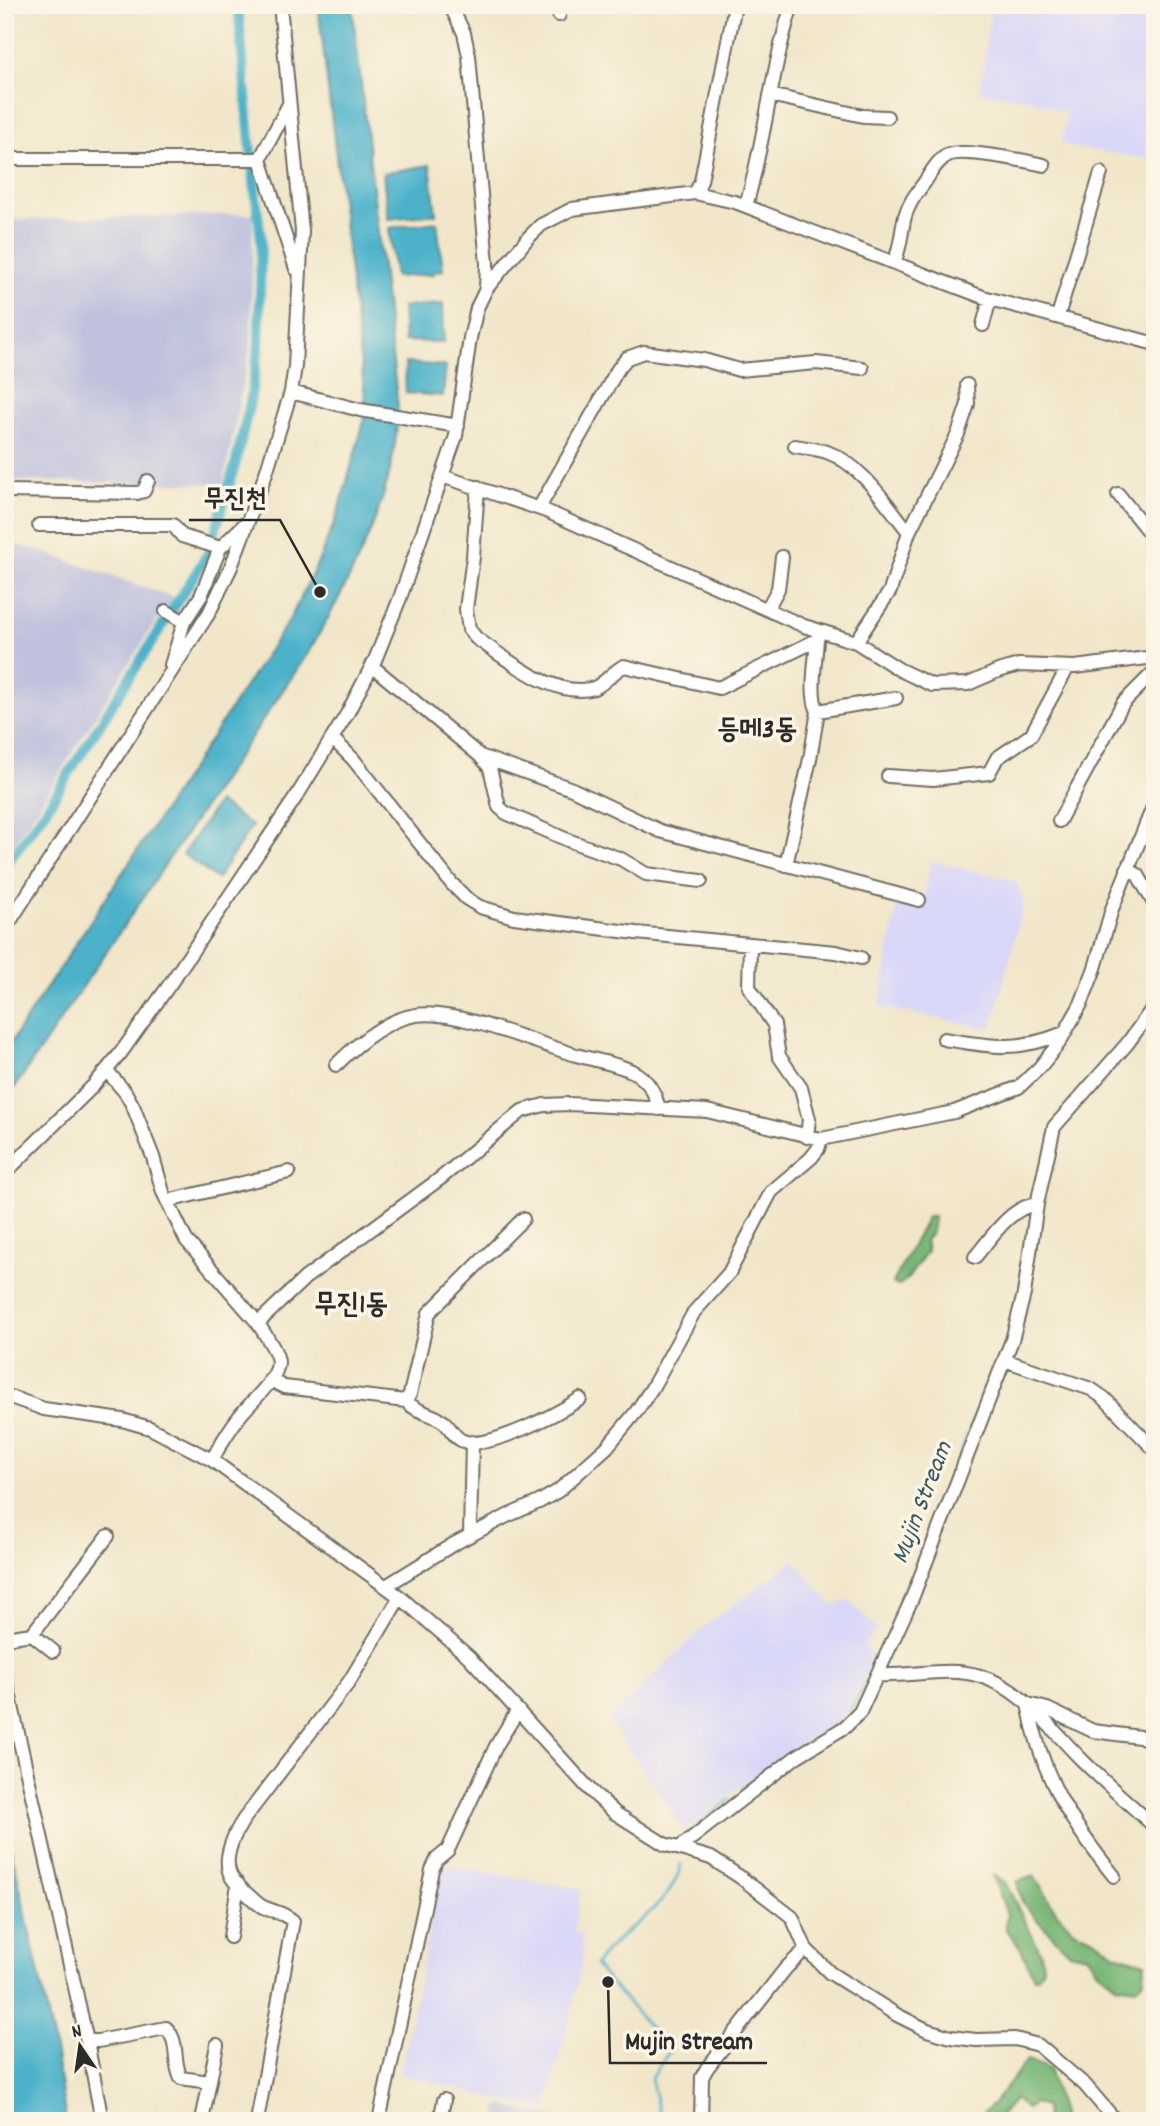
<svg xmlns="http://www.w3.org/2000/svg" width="1160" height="2126" viewBox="0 0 1160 2126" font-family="Dekko,'Poor Story',sans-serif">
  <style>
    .built { fill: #d9d7f8 }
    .industrial { fill: #c0c2dd }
    .forest { fill: #7ab878; stroke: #527252; stroke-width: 2 }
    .water { fill: #4bb2ca; stroke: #3b6e7a; stroke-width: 2 }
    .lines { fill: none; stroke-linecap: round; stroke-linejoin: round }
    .stream { stroke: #4bb2ca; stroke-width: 2.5 }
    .canal { stroke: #4bb2ca; stroke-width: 10 }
    .minor-casing { stroke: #706c62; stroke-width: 16 }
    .minor { stroke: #fff; stroke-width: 12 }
    .labels { text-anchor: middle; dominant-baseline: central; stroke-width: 7; stroke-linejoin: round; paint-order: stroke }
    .water-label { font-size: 26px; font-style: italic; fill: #365a63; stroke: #fcf5e5 }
    .quarter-label { font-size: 28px; font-weight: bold; fill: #2b2b2b; stroke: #fcf5e5 }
    .leader { fill: none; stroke: #2b2b2b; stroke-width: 2.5 }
    .callout-dot { fill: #2b2b2b; stroke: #fcf5e5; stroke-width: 2.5 }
    .callout-label { font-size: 26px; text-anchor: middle; font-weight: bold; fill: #2b2b2b; stroke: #fcf5e5; stroke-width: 7; stroke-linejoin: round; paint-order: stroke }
  </style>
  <rect width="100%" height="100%" fill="#fcf5e5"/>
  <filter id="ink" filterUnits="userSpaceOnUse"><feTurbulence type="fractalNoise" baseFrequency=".0143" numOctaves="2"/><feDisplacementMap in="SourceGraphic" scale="14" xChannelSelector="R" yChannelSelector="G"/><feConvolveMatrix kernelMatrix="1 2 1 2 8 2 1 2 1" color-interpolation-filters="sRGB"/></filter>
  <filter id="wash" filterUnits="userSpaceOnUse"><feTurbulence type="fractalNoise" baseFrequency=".00686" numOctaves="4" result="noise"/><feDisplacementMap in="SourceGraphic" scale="28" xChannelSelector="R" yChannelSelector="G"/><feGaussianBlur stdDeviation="1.57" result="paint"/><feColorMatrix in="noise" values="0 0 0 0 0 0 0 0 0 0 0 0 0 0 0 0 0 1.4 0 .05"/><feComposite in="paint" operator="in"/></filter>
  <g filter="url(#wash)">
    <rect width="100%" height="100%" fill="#f1e6c9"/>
    <path class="built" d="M991 5H1141L1155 15V160L1078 148 1062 143 1066 113 1032 99 980 92Z
      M931 861 1016 881 1024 903 992 1029 879 1007 898 899 922 904Z
      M794 1560 832 1605 849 1600 878 1630 864 1644 873 1657 848 1709 841 1719 773 1762 685 1831 608 1720 705 1626Z
      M443 1865 581 1889 574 1931 581 1934 583 1957 569 2021 544 2111 400 2074Z"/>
    <path class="industrial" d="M253 214 251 343 223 484 5 481V220Z
      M5 538 13 539 16 545 31 548 175 598 154 624 5 859Z
      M498 2106H504L574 2121H496Z"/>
    <path class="forest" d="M927 1217H934L932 1232 925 1240 927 1251 908 1278 898 1286 893 1283Z
      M993 1875 1005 1882 1041 1953 1043 1968 1038 1977 1034 1978 1020 1947 1006 1930 1007 1915Z
      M1034 1876 1057 1913 1073 1930 1094 1939 1116 1954 1145 1963 1144 1979 1136 1988 1116 1985 1098 1971 1088 1956 1069 1952 1035 1918 1022 1901 1017 1882Z
      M1027 2060 1049 2069 1064 2121H1046L1045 2107 1034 2103 1027 2109 1015 2099 995 2121H974L994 2103Z"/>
    <path class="water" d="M318 5H352L398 407C397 496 351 578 308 653L5 1102V1051L291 617 319 560 336 519 365 418 366 406Z
      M430 165 436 214 388 219 383 173Z
      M437 222 443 270 434 271V274L395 277 389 228Z
      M443 304 444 342 404 341 402 307Z
      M405 363 446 366 443 396 406 393Z
      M218 802 252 826 217 879 183 854Z
      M5 1820 54 2043 66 2121H5Z"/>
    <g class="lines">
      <path class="stream" d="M939 1511 988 1380
        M850 1711 870 1675
        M824 1733 841 1721
        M742 1789 789 1755
        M684 1837 730 1799
        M664 2121 659 2112 651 2078 669 2052 668 2049 595 1965C618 1929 672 1910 681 1864"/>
      <path class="canal" d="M238 5 251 152
        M5 867 47 808 209 552 236 462 250 402 259 346 261 239 252 165"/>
    </g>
  </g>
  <g filter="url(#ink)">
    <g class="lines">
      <g class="minor-casing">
        <path id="minor" d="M450 5 464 33 469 56 487 264 486 288
          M559 15 560 5
          M770 95 863 116 887 117
          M289 104 260 159 296 269
          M5 159H260
          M695 193 701 181 735 5
          M746 206C765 140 771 71 792 5
          M894 263C901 247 901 232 905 216 909 203 916 194 924 183 931 173 937 160 948 155 963 148 1026 161 1044 165
          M1058 316 1101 173
          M983 325 990 299
          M291 392 360 410 458 426
          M795 446C805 448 817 449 827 452 861 464 887 505 909 532
          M442 476 546 511 804 626 856 642 900 670 932 685 968 684 998 671 1019 665 1075 667 1155 657
          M478 487 473 557 466 609 469 629 476 638C505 658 556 700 594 688 606 683 613 671 624 666L719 688 817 640 819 631
          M5 491 137 493 144 491 148 481
          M1118 494 1155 540
          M539 508 618 369 627 358 644 352 704 360 739 370 816 363 862 368
          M39 525H173L182 536 220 548
          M767 609 778 589 782 557
          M166 611 184 622
          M817 640C816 658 809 696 818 711L896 698
          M856 642 890 591 909 532 958 434 968 404 967 385
          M171 665 184 622 201 596 220 548 246 523
          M372 666 480 756 490 768 499 807 506 813 570 841 621 859 646 874 701 881
          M333 739 353 759 452 884 467 899 480 907 514 917 636 933 836 952 861 958
          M480 756 572 789 660 831 919 900
          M888 776 933 779 989 773 997 758 1031 735 1068 667
          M1059 821 1123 703 1155 671
          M786 865 810 759 818 711
          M1127 869 1138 875 1155 905
          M5 929 209 613 231 567 266 473 291 392 295 366 302 231 280 5
          M750 945 749 987 774 1025 779 1056 801 1088 809 1119 807 1137
          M944 1039C993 1047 1017 1052 1064 1033
          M336 1065C356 1045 387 1019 416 1015 457 1009 535 1043 576 1055 593 1060 624 1065 637 1074 650 1083 655 1093 659 1109
          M107 1071 125 1092 133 1106 153 1157 163 1192 186 1240 258 1323
          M5 1173 93 1086 120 1054 170 984 298 794 347 714 375 660 400 598 456 436 470 338 477 308 486 289 528 238 541 225 572 209 695 193 735 202 983 297 1155 344
          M167 1201 289 1172
          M975 1257C992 1237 1010 1207 1037 1204
          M1004 1360 1091 1389 1104 1398 1155 1450
          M270 1380 284 1387 406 1401 410 1394 429 1313 523 1219
          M5 1395 44 1409 122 1420 150 1428 212 1460 400 1597 469 1657 591 1791 615 1813 664 1844 711 1858 740 1877 792 1917 806 1949 830 1973 897 2015 927 2030 951 2037 976 2040 1015 2039 1038 2045 1085 2085 1116 2121
          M406 1401C417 1413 432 1413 444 1422 451 1428 454 1438 463 1441 488 1451 558 1413 580 1399
          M212 1460C220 1445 229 1430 239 1417 249 1403 277 1381 278 1363 278 1351 264 1334 258 1323L305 1278 441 1178 522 1111 544 1105 569 1104 707 1111 821 1139 954 1112 1019 1087 1040 1067 1059 1043 1081 1004 1095 968 1112 909 1155 802
          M470 1535 472 1442
          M386 1586 452 1545 507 1516 539 1502 558 1491 607 1447 636 1412 652 1388 694 1312 729 1273 771 1192 811 1158 818 1149 821 1139
          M32 1634 53 1651
          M5 1638 32 1634 108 1536
          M5 1675 87 2041 102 2121
          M878 1675C911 1677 948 1666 980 1676 1024 1689 1052 1731 1083 1761 1106 1784 1131 1805 1155 1827
          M679 1848 796 1757 845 1727 860 1712 911 1601 1012 1340 1024 1294 1037 1204 1054 1127 1127 1044 1155 1005
          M1114 1876C1068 1819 1042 1777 1028 1704L1047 1709 1093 1731 1155 1739
          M230 1937 238 1884
          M87 2041H98L166 2028C180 2042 172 2061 181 2078L209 2082
          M202 2121 217 2045
          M257 2121 293 1921C283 1912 274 1912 263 1907 257 1904 251 1897 246 1893 240 1887 231 1880 229 1871 224 1855 235 1832 244 1819L349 1682 400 1597
          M379 2121 432 1870 437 1859 448 1850 496 1746 518 1710
          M440 2121 444 2100
          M701 2121 702 2077 707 2068 786 1968 806 1949"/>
      </g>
      <use href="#minor" class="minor"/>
    </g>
  </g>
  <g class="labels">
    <g class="water-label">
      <text transform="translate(923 1503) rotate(-69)">Mujin Stream</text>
    </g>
    <g class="quarter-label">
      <text x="757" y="732">등메3동</text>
      <text x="351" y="1307">무진1동</text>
    </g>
  </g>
  <path class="leader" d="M320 592L280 520H189M608 1982L610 2063H767"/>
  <g class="callout-dot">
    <circle cx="320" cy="592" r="7"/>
    <circle cx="608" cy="1982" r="7"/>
  </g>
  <g class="callout-label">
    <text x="235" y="506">무진천</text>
    <text x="689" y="2049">Mujin Stream</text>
  </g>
  <rect width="1160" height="2126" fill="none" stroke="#fcf5e5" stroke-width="28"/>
  <g transform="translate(80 2046) rotate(347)" stroke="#fcf5e5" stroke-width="5" paint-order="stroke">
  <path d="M0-5L12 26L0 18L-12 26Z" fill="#2b2b2b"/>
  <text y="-10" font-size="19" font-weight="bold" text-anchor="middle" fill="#2b2b2b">N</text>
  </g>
</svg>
